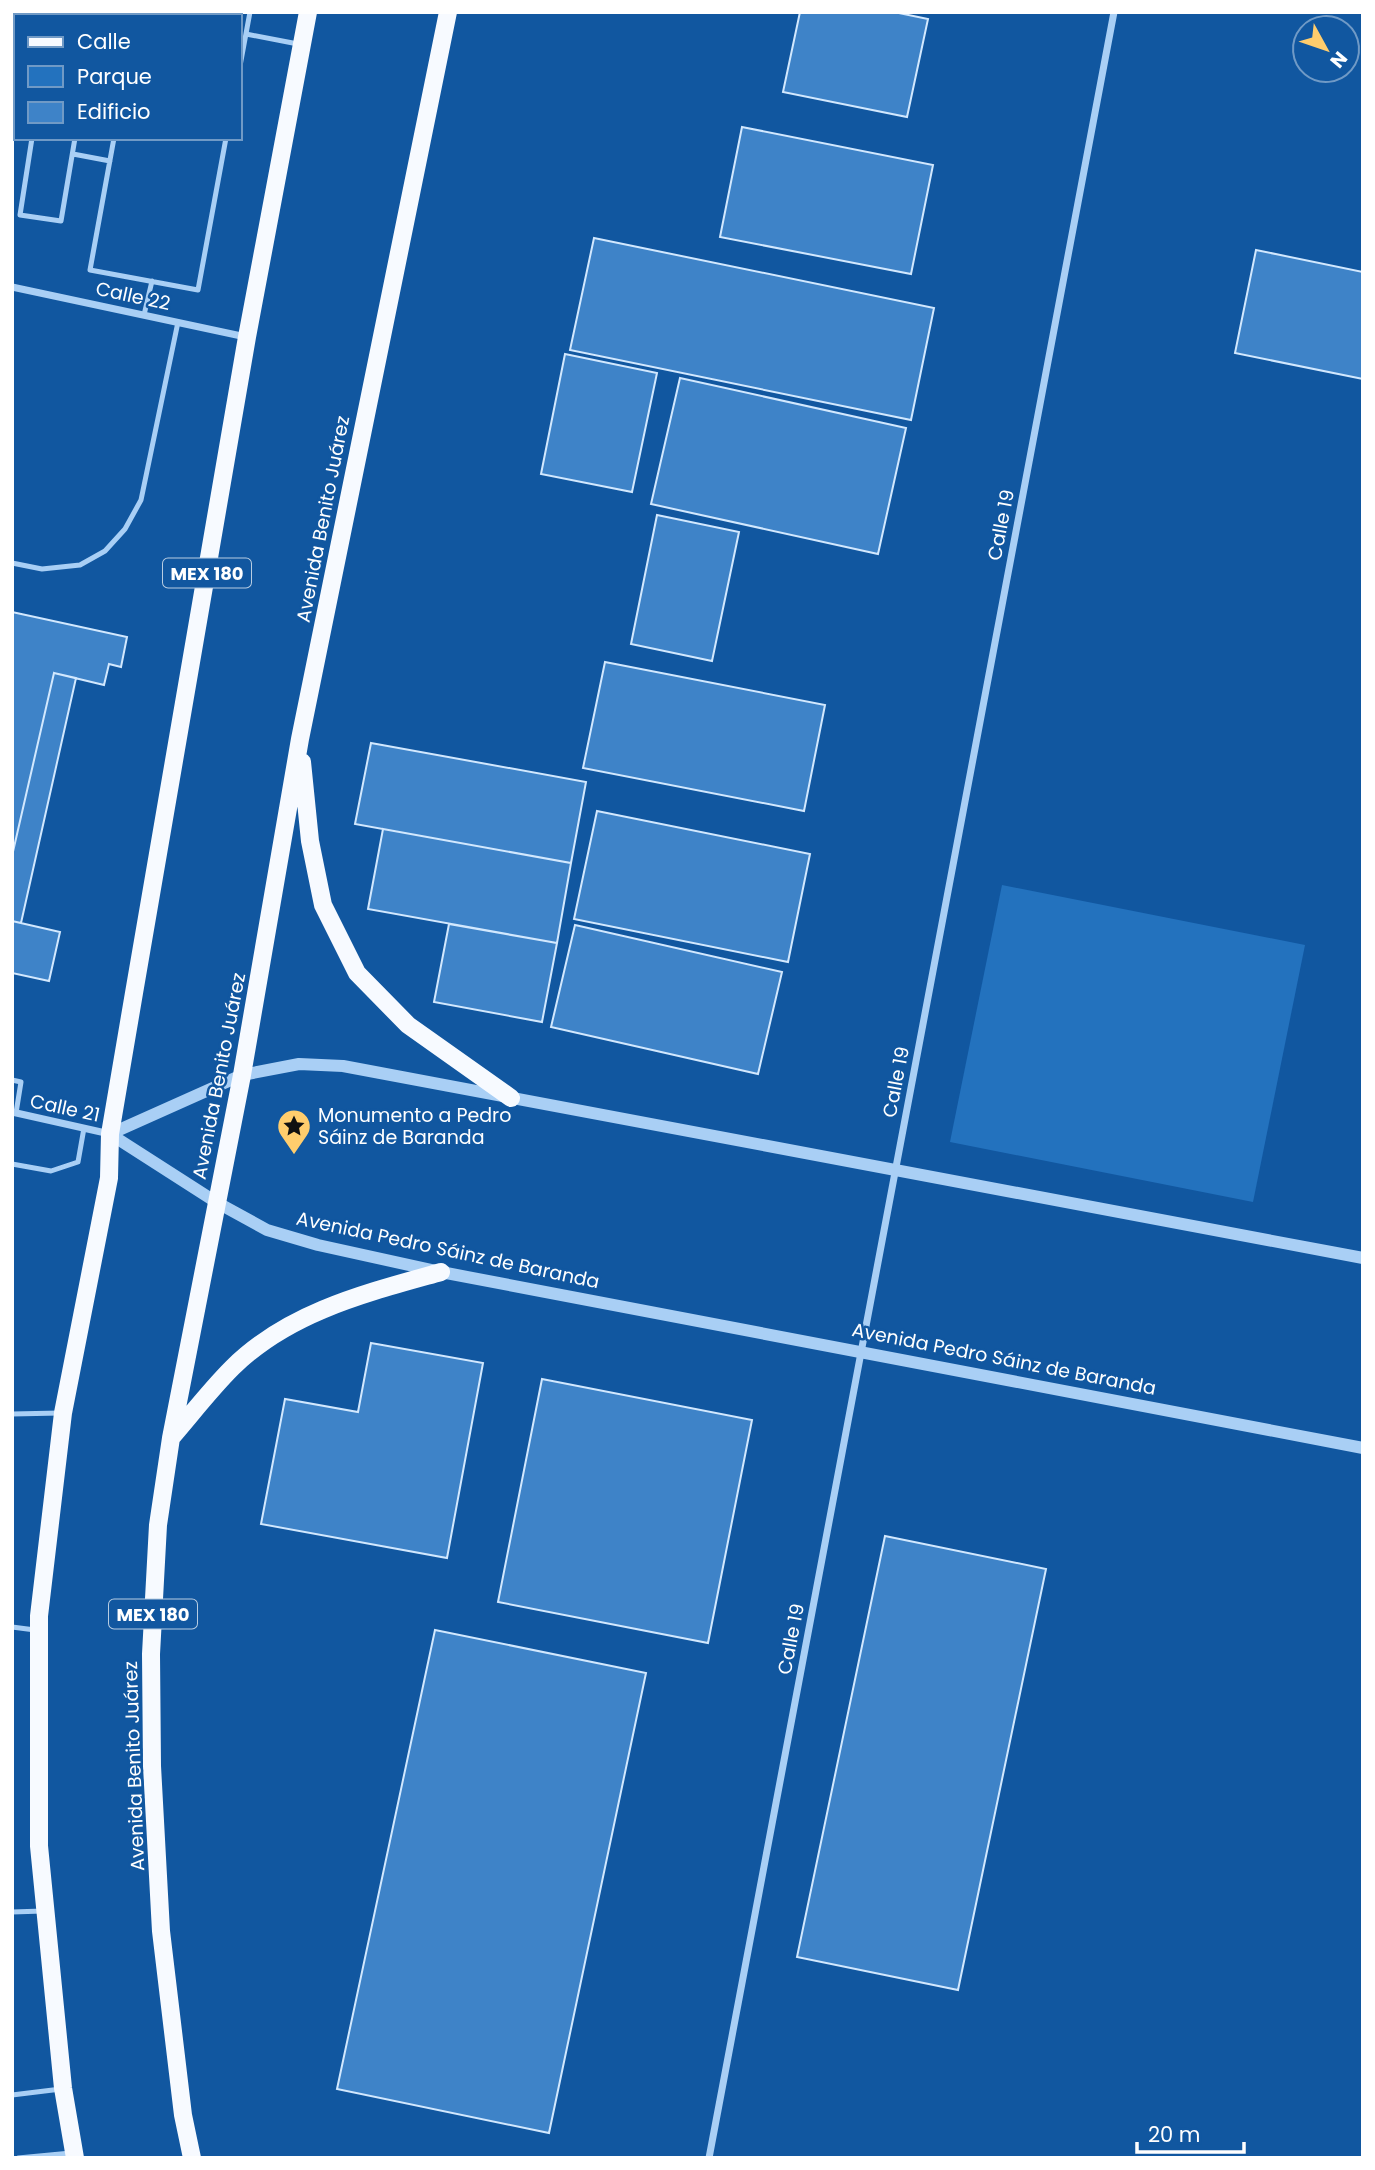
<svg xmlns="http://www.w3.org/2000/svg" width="1375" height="2170" viewBox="0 0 1375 2170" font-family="Poppins,sans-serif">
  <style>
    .green { fill: #2372be }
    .building { fill: #3e83c8; stroke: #d2e8fe; stroke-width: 2 }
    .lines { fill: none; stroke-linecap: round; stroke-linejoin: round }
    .service { stroke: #a9cff5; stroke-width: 5 }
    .minor { stroke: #a9cff5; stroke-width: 7 }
    .tertiary { stroke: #a9cff5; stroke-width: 12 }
    .primary { stroke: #f7faff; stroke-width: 18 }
    .labels { text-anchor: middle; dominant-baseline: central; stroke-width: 5; stroke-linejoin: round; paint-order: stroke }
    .shield { fill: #1157a0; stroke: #b8cde2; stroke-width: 2 }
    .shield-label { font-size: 18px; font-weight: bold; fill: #fff }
    .street-label { font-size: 19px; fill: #fff; stroke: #1157a0 }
    .poi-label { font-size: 19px; fill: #fff; stroke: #1157a0; text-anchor: start }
  </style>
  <rect width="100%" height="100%" fill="#1157a0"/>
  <path class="green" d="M1002 885 1305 945 1253 1202 950 1142Z"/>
  <path class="building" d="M800 12H894L928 19 907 117 783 92Z
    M742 127 933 165 911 274 720 237Z
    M594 238 934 308 911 420 570 350Z
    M1256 250 1363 272V379L1235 353Z
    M565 354 657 373 632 492 541 474Z
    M680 378 906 428 878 554 651 504Z
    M657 515 739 532 712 661 631 644Z
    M12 612 127 637 121 667 109 664 104 685 54 673 12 856Z
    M605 662 825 705 804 811 583 768Z
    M54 673 76 678 21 923 12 921V856Z
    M371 743 586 782 571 863 355 824Z
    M597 811 810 854 788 962 574 919Z
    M383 829 571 863 557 943 368 909Z
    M12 921 60 932 49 981 12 973Z
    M449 924 557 943 542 1022 434 1002Z
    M575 925 782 972 758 1074 551 1027Z
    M371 1343 483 1363 447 1558 261 1524 285 1399 358 1412Z
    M542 1379 752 1420 708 1643 498 1602Z
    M885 1536 1046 1569 958 1990 797 1957Z
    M435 1630 646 1673 549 2133 337 2089Z"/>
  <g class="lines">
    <path class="service" d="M71 16 72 12
      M114 16 115 12
      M137 16V12
      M246 34 298 44
      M240 66 250 12
      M32 138 20 215 61 221 75 138
      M114 138 90 270 198 290 226 138
      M73 154 110 161
      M144 315 152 281
      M12 563 42 569 80 565 105 551 125 529 141 500 178 322
      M12 1080 21 1082 16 1113
      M12 1164 51 1171 78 1162 84 1128
      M12 1414 60 1413
      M12 1627 35 1630
      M12 1912 43 1911
      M12 2095 61 2089
      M18 2158 71 2153"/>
    <path class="minor" d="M12 287 246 337
      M12 1112 110 1134
      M709 2158 1114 12"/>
    <path class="tertiary" d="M110 1134 216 1202 267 1230 318 1245 441 1272 1363 1448
      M110 1134 242 1075 299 1064 343 1066 1363 1258"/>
    <path class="primary" d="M302 762 310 841 323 905 357 973 408 1025 511 1098
      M171 1438C191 1415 210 1390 232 1368 288 1312 366 1293 441 1272
      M75 2158 63 2088 39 1846V1616L63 1413 109 1178 110 1134 134 993 247 337 308 12
      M192 2158 183 2115 161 1931 152 1766 151 1654 158 1525 171 1438 242 1075 300 739 448 12"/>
  </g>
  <defs>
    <g id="sight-pin" transform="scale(1.75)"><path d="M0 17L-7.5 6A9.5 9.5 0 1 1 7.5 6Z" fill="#ffcd6d" stroke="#1157a0"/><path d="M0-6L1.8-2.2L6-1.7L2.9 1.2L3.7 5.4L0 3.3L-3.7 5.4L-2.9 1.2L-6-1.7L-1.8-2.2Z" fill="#111"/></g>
  </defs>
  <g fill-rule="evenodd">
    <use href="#sight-pin" x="294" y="1126"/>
  </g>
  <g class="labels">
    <g class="shield">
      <rect x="163" y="558.5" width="88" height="29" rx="5"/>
      <rect x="109" y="1599.5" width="88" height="29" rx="5"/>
    </g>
    <g class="shield-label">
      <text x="207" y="573">MEX 180</text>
      <text x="153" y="1614">MEX 180</text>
    </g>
    <g class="street-label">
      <text transform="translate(133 296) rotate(12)">Calle 22</text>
      <text transform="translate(323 519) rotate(-79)">Avenida Benito Juárez</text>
      <text transform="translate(1001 525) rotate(-79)">Calle 19</text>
      <text transform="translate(219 1076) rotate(-79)">Avenida Benito Juárez</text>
      <text transform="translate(896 1082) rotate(-79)">Calle 19</text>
      <text transform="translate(65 1108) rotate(12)">Calle 21</text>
      <text transform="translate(448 1250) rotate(12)">Avenida Pedro Sáinz de Baranda</text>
      <text transform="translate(1004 1359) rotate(11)">Avenida Pedro Sáinz de Baranda</text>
      <text transform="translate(791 1639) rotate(-79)">Calle 19</text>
      <text transform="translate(134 1766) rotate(-92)">Avenida Benito Juárez</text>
    </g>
    <g class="poi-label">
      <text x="318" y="1115">Monumento a Pedro<tspan x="318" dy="22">Sáinz de Baranda</tspan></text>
    </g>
  </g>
  <rect width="1375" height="2170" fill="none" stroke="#ffffff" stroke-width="28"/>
  <rect x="14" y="14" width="228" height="126" fill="#1157a0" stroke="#709ac6" stroke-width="2"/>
  <rect x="28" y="37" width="35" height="10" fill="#f7faff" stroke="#709ac6" stroke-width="2"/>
  <text x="77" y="49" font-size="21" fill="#ffffff">Calle</text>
  <rect x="28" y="66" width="35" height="21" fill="#2372be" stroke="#709ac6" stroke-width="2"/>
  <text x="77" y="84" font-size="21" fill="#ffffff">Parque</text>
  <rect x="28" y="102" width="35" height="21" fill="#3e83c8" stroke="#709ac6" stroke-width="2"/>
  <text x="77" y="119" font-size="21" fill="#ffffff">Edificio</text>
  <g transform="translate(1326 49) rotate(130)"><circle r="33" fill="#1157a0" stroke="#709ac6" stroke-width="2"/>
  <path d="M0-5L12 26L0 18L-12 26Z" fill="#ffcd6d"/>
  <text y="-10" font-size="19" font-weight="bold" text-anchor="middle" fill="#ffffff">N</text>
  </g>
  <path d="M1137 2142v10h107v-10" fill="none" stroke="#ffffff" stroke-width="3.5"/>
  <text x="1148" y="2142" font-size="21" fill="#ffffff" stroke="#1157a0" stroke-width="5" paint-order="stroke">20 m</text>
</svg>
